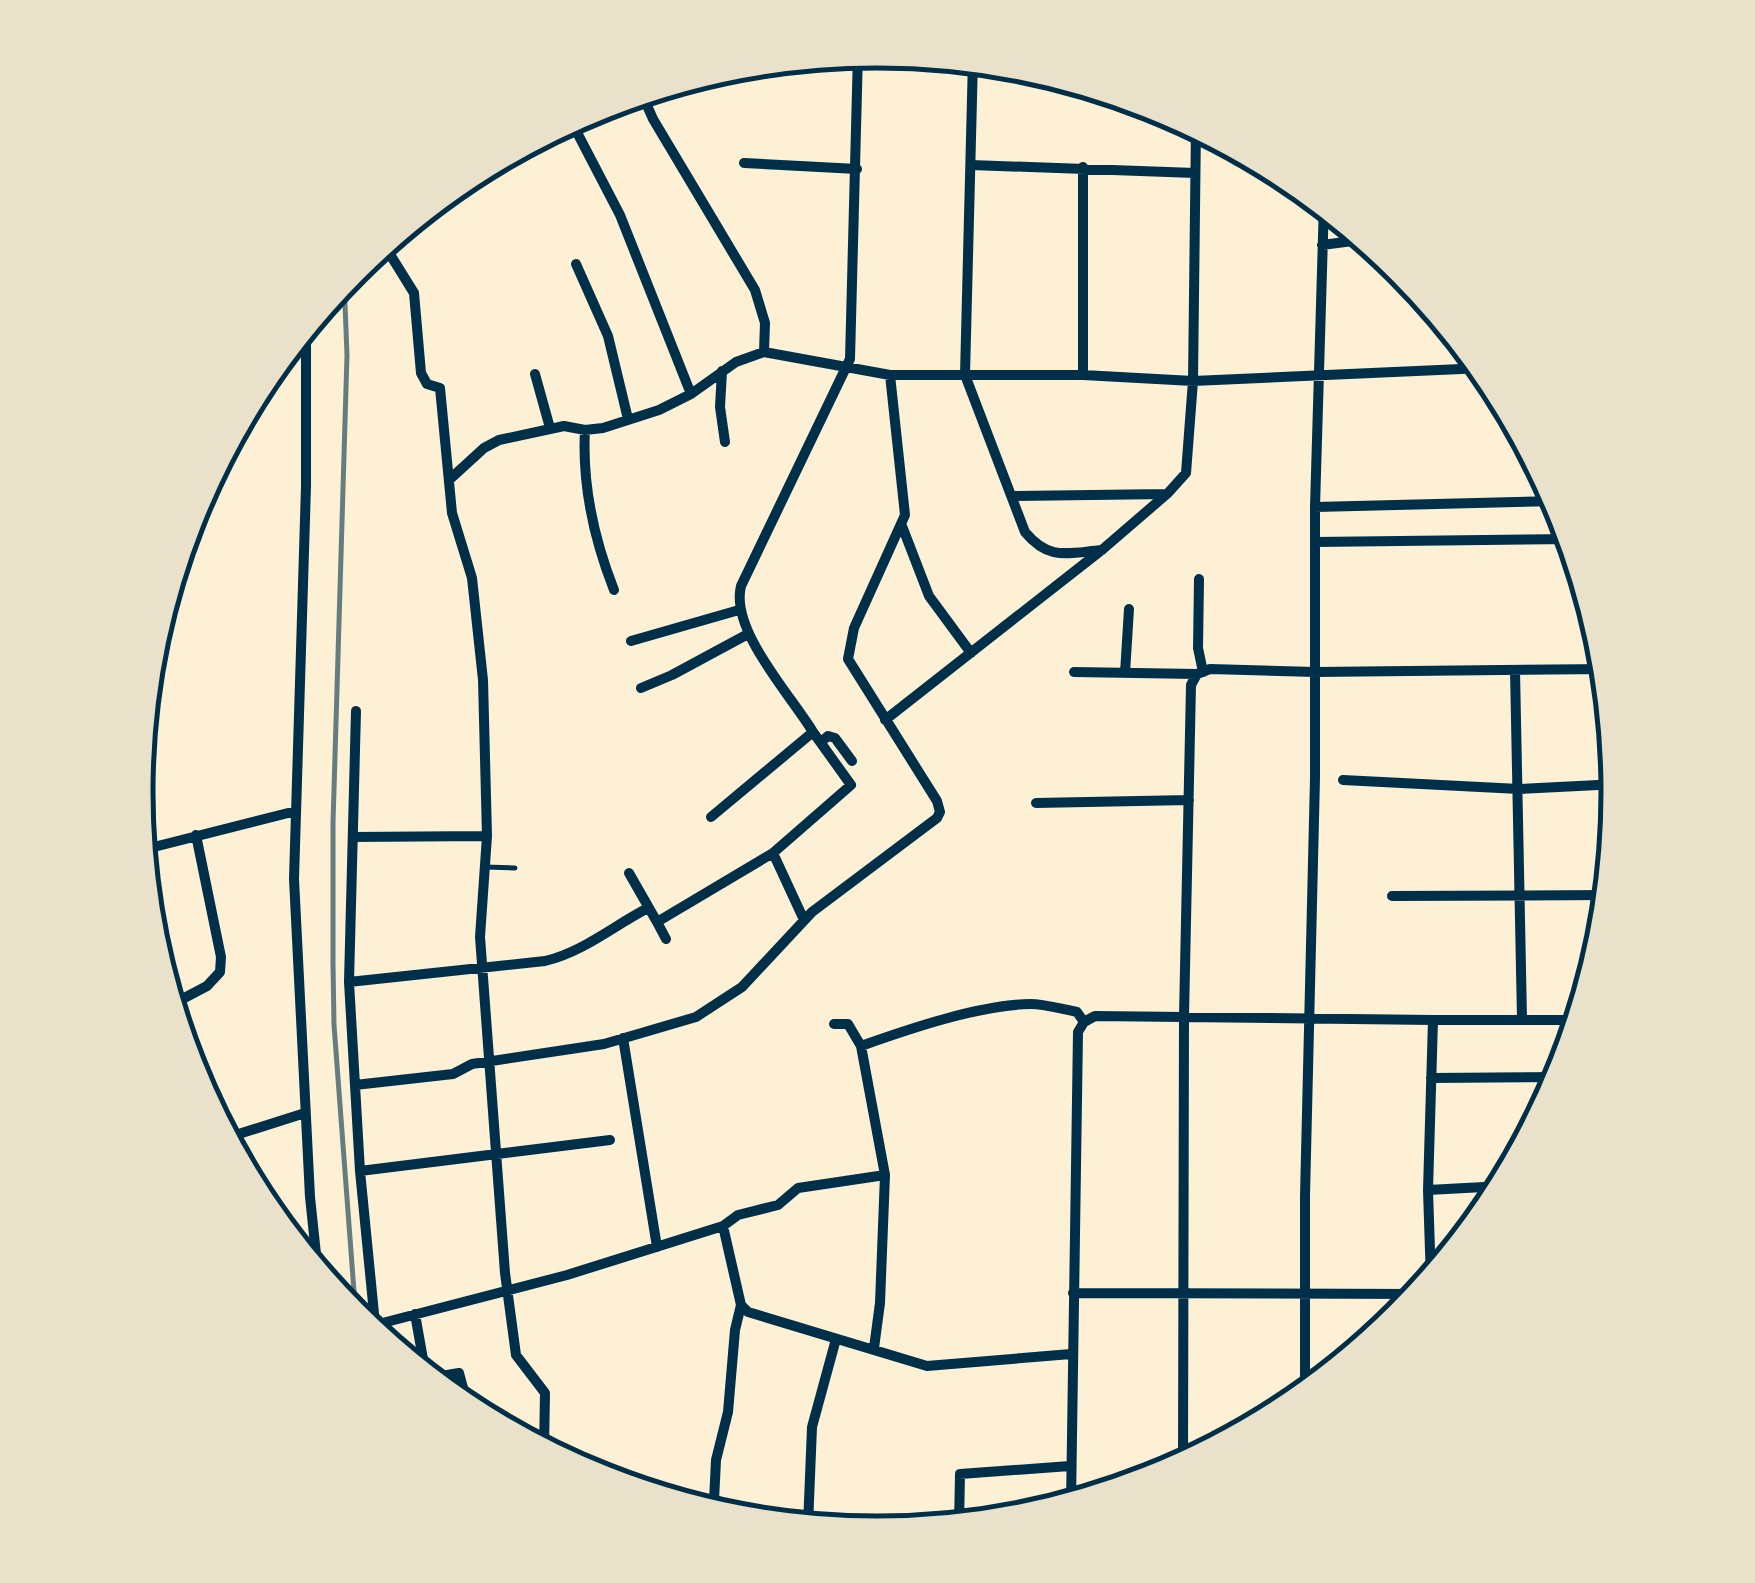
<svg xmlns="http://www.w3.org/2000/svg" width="1755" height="1583" viewBox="0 0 1755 1583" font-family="Cabin,sans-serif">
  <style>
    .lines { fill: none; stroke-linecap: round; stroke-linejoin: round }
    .service { stroke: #003049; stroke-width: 5 }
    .minor { stroke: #003049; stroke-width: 10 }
    .rail { stroke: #657d81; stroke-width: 5 }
    .rim { fill: none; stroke: #003049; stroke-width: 5 }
  </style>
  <rect width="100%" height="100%" fill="#fdf0d5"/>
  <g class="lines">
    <path class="service" d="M485 867 515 868"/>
    <path class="minor" d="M973 59 965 375 1025 532C1049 561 1067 553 1102 550
      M641 92 653 119 755 290 765 323 764 352
      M570 119 620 215 691 394
      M744 163 857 169
      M971 165 1195 173
      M1083 167V375
      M383 243 414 293 421 373 427 384 440 388 452 513 472 578 483 680 487 836 480 937 505 1273 516 1355 545 1393 544 1450
      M1322 245 1368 239
      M576 264 608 336 628 419
      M306 325V486L294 879 310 1197 318 1273
      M722 371 720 407 725 442
      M535 374 550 428
      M585 430C582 484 594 539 614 590
      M449 480 484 448 499 440 564 426 585 430 603 428 659 410 691 394 736 362 764 352 890 375H1083L1193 381 1484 368
      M1014 496 1167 494
      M1315 507 1559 501
      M902 526 929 596 971 653
      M1315 542 1572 539
      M1199 579 1198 648 1203 672
      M631 641 739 610
      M1515 670 1522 1019
      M1074 672 1197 674
      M1125 673 1129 609
      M641 688 672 675 748 634
      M356 711 349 982 360 1171 376 1334
      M885 720 1103 549 1168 493 1186 473 1193 381 1196 125
      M821 742 828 736 835 738 852 761
      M1343 780 1519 789 1618 784
      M1036 803 1189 800
      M711 817 813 732C790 694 730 630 741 586L850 359 858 52
      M353 837 487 836
      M142 850 296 811
      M773 853 804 920
      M629 873 657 922 773 853 851 785 813 732
      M1392 896 1609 895
      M657 922 666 939
      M349 982 545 961C583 952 613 926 648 908
      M171 1005 207 986 220 972 221 957 196 835
      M1568 1019V1056
      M1433 1020H1579
      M1084 1022 1095 1016 1433 1020 1428 1190 1431 1281
      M834 1024H848L861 1046
      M623 1038 657 1247
      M1431 1078 1562 1077
      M355 1085 453 1074 472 1064 604 1044 696 1017 742 987 812 912 937 818 940 812 937 801 848 659 854 628 905 515 890 375
      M226 1138 305 1113
      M360 1171 610 1140
      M885 1175 861 1046C909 1029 979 1005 1030 1004 1045 1004 1062 1009 1077 1012L1084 1022
      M1428 1190 1503 1186
      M723 1226 741 1305 748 1312 927 1366 1071 1354
      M1073 1293 1419 1294
      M415 1314 426 1376
      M367 1327 567 1275 723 1226 738 1215 778 1205 798 1188 885 1175 880 1303 874 1348
      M429 1378 459 1373 469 1410
      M1305 1395V1196L1315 778V507L1324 203
      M1183 1465 1184 1016 1191 685 1197 674 1210 669 1315 672 1607 669
      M672 1500C697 1498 727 1494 740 1519
      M714 1501 716 1460 728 1412 735 1330 741 1305
      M1071 1504 1078 1032 1084 1022
      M959 1525 960 1474 1070 1466
      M808 1526 812 1427 836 1339"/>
    <path class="rail" d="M344 279 347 355 333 823V963L334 1025 356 1318"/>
  </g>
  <path d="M0 0H1755V1583H0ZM153 792a724 724 0 1 1 1448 0a724 724 0 1 1-1448 0Z" fill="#e9e1ca" fill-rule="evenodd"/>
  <path class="rim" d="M153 792a724 724 0 1 1 1448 0a724 724 0 1 1-1448 0Z"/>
</svg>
